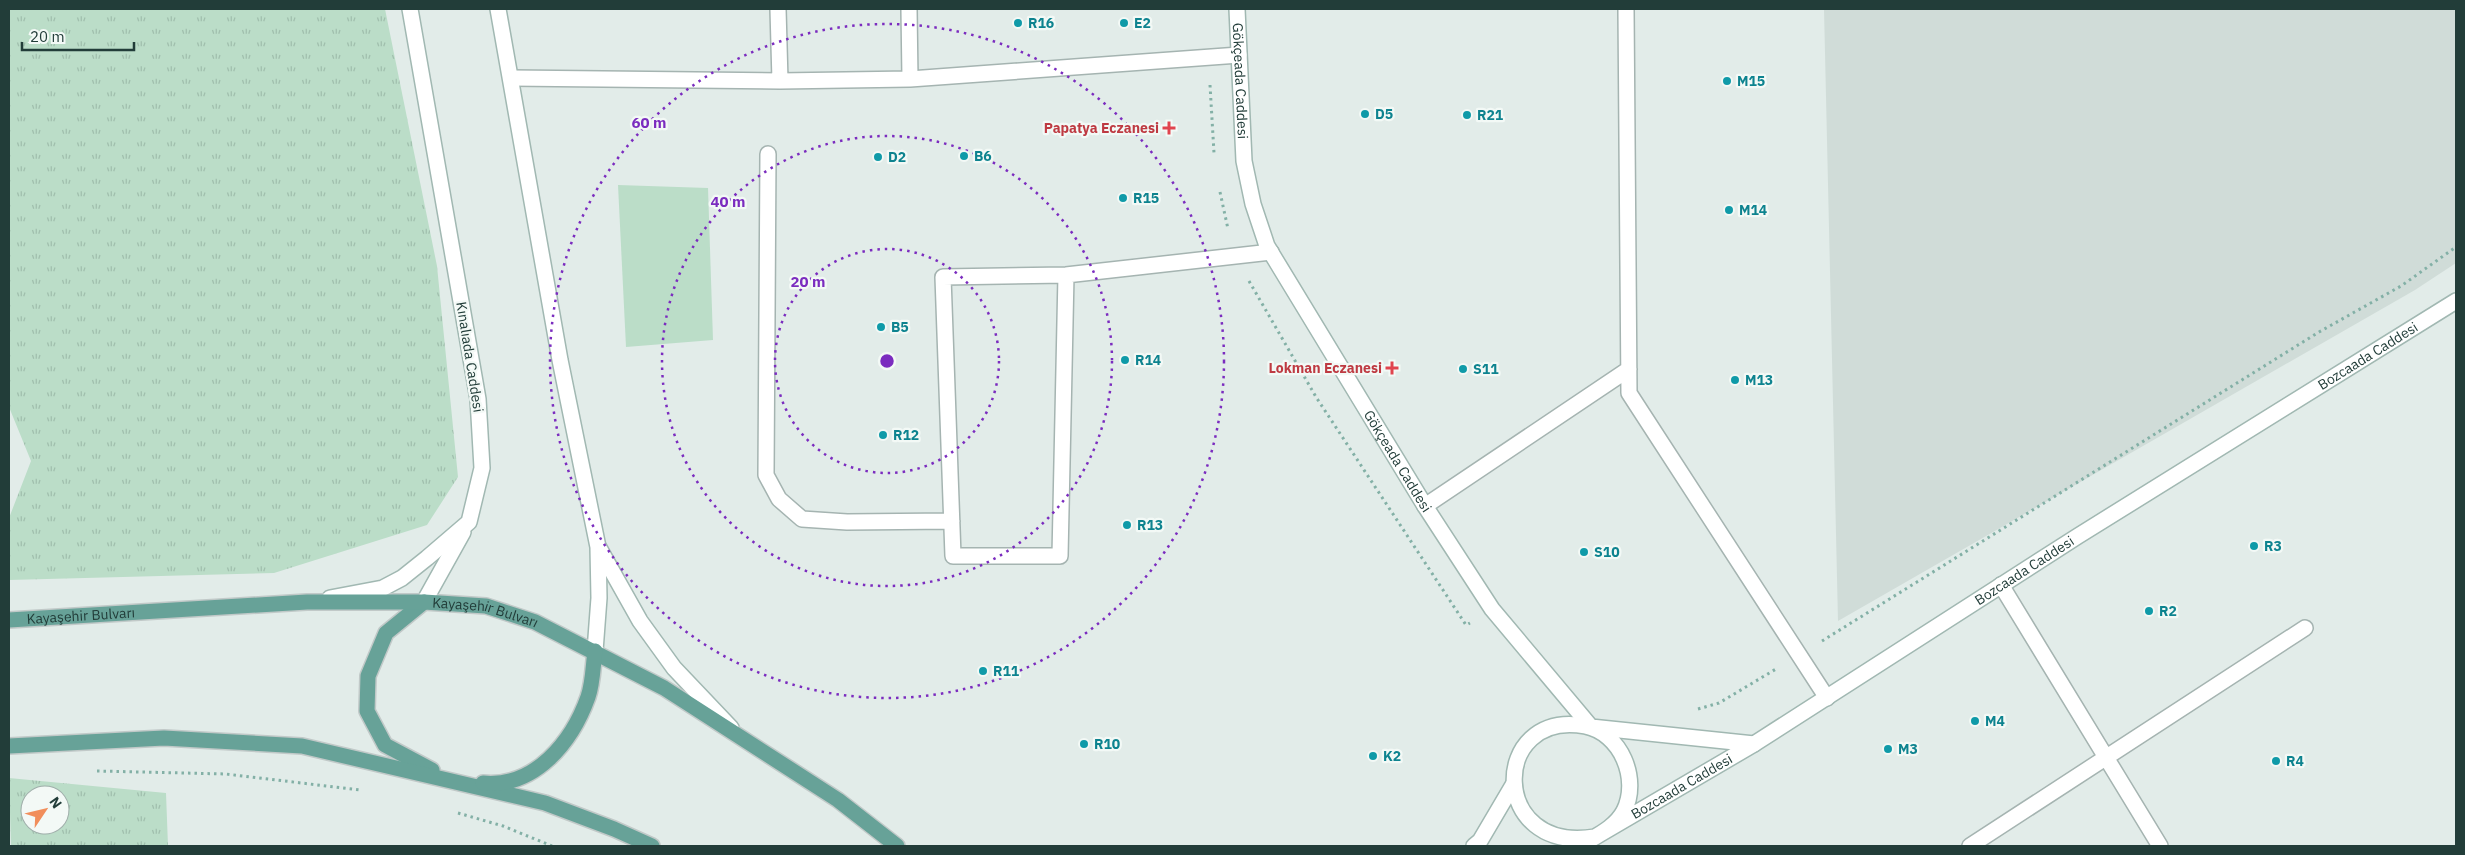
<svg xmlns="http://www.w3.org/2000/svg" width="2465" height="855" viewBox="0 0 2465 855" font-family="'IBM Plex Sans',sans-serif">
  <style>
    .built { fill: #d0dcd8 }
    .grass { fill: url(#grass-tufts); fill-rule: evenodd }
    .garden { fill: #bbddc8 }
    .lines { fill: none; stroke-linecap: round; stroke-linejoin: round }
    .lane-casing { stroke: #a5b4b1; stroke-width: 18 }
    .street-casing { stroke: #a5b4b1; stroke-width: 18 }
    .secondary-casing { stroke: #a1b8b2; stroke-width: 18 }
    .primary-casing { stroke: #c1c9c8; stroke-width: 18 }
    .path { stroke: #83b0a6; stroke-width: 3; stroke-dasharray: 2.5 4; stroke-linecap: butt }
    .lane { stroke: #fff; stroke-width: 15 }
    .street { stroke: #fff; stroke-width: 15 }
    .secondary { stroke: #fff; stroke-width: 15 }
    .primary { stroke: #67a298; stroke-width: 15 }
    .ring { fill: none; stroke: #7b2cbf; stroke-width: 2.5; stroke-dasharray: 2.5 5 }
    .culture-dot { fill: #0f9aa8; stroke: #f3f9f6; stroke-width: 2 }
    .health-dot { fill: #e0444e; stroke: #f3f9f6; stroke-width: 2 }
    .labels { text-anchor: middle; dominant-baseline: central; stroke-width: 4.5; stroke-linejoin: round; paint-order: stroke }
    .culture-label { font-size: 14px; font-weight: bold; fill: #0d838f; stroke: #f3f9f6; text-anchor: start }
    .street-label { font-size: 14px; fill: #223d39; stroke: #f3f9f6 }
    .health-label { font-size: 14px; font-weight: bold; fill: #be3a42; stroke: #f3f9f6; text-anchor: end }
    .centre { fill: #7b2cbf; stroke: #f3f9f6; stroke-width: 2.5 }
    .ring-label { font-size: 15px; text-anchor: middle; font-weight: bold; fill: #7b2cbf; stroke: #f3f9f6; stroke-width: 4.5; stroke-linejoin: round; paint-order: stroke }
  </style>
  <defs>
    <pattern id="grass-tufts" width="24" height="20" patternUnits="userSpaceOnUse" patternTransform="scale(1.25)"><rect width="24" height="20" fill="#bbddc8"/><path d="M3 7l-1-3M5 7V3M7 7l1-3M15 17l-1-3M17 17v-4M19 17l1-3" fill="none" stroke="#a0bfad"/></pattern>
  </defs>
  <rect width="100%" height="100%" fill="#e2ece9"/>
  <path class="built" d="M1824 9H2456V263L2415 290 1838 621Z"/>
  <path class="grass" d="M9 9H385L437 266 458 477 427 525 274 573 9 580V518L31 461 9 407Z
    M9 778 166 793 168 846H11ZM30 795H60V825H30Z"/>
  <path class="garden" d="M618 185 708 188 713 340 626 347Z"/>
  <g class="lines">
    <g class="lane-casing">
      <path id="lane" d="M778 9 780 81
        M909 9 910 79
        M511 78 780 81 910 79 1239 55
        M768 154 766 475 779 499 802 519 847 522 952 521
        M1066 275 1060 556H953L943 277 1066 275 1271 252
        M2001 585 2160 846
        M1970 846 2305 628"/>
    </g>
    <g class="street-casing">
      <path id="street" d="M1626 9 1629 393 1827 698
        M1425 506 1629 369"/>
    </g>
    <g class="secondary-casing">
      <g id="secondary">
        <path d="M498 9 560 360 598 547 599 598 595 651"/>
        <path id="s1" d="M1237 9 1244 161 1253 204 1267 246 1425 506 1492 609 1591 727 1754 744"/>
        <path d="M599 548 640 621 674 668 731 728"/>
        <path d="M330 598 383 588 402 578 427 558 469 522 482 468 478 399 410 9"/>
        <path d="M424 602 463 532"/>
        <path d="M1474 846 1480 841 1513 785"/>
        <path id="s2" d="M1580 846C1596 836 1615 828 1624 811 1640 779 1621 733 1585 726 1489 709 1489 855 1595 837L1754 744 2078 536 2456 301"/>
      </g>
    </g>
    <g class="primary-casing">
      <g id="primary">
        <path d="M424 602 386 633 368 676 367 711 385 745 432 770"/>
        <path id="s3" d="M9 620 307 602H424L486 606 535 622 664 688 838 800 897 846"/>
        <path d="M9 746 164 738 302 746 545 803 614 829 652 846"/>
        <path d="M483 783C535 788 572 742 588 697 593 683 593 665 595 651"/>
      </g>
    </g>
    <path class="path" d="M1210 85 1214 153
      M1220 192 1228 229
      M1249 281 1316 397 1466 625 1470 623
      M1822 641 2319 332 2401 286 2456 247
      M1698 709 1719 703 1776 669
      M97 771 226 774 360 790
      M458 813 503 826 552 846"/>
    <use href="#lane" class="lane"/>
    <use href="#street" class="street"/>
    <use href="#secondary" class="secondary"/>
    <use href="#primary" class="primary"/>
  </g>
  <g class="ring">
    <circle cx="887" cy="361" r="112"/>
    <circle cx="887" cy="361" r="225"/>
    <circle cx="887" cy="361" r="337"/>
  </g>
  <g class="culture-dot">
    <circle cx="1018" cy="23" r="5"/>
    <circle cx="1124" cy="23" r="5"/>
    <circle cx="1727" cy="81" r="5"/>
    <circle cx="1365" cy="114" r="5"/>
    <circle cx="1467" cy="115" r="5"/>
    <circle cx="964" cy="156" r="5"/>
    <circle cx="878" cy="157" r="5"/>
    <circle cx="1123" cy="198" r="5"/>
    <circle cx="1729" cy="210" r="5"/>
    <circle cx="881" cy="327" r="5"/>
    <circle cx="1125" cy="360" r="5"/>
    <circle cx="1463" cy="369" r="5"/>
    <circle cx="1735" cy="380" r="5"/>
    <circle cx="883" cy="435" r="5"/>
    <circle cx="1127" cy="525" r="5"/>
    <circle cx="2254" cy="546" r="5"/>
    <circle cx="1584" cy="552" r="5"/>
    <circle cx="2149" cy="611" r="5"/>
    <circle cx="983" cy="671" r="5"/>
    <circle cx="1975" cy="721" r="5"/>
    <circle cx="1084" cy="744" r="5"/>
    <circle cx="1888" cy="749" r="5"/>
    <circle cx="1373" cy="756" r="5"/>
    <circle cx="2276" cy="761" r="5"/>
  </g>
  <g class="health-dot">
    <path d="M1166.5 120.5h5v5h5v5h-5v5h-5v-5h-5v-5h5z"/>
    <path d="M1389.5 360.5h5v5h5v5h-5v5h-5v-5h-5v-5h5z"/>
  </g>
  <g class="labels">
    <g class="culture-label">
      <text x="1028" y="23">R16</text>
      <text x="1134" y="23">E2</text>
      <text x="1737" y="81">M15</text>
      <text x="1375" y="114">D5</text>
      <text x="1477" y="115">R21</text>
      <text x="974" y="156">B6</text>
      <text x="888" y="157">D2</text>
      <text x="1133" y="198">R15</text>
      <text x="1739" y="210">M14</text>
      <text x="891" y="327">B5</text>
      <text x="1135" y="360">R14</text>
      <text x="1473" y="369">S11</text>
      <text x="1745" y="380">M13</text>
      <text x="893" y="435">R12</text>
      <text x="1137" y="525">R13</text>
      <text x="2264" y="546">R3</text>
      <text x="1594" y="552">S10</text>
      <text x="2159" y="611">R2</text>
      <text x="993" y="671">R11</text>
      <text x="1985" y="721">M4</text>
      <text x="1094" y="744">R10</text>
      <text x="1898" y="749">M3</text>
      <text x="1383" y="756">K2</text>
      <text x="2286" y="761">R4</text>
    </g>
    <g class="street-label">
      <text stroke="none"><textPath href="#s1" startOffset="72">Gökçeada Caddesi</textPath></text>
      <text stroke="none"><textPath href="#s2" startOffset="1291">Bozcaada Caddesi</textPath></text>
      <text transform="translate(470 357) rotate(81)">Kınalıada Caddesi</text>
      <text stroke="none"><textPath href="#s1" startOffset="492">Gökçeada Caddesi</textPath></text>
      <text stroke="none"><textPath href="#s2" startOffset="886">Bozcaada Caddesi</textPath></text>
      <text stroke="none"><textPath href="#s3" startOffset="478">Kayaşehir Bulvarı</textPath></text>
      <text stroke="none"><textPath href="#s3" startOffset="72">Kayaşehir Bulvarı</textPath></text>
      <text stroke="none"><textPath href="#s2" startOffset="481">Bozcaada Caddesi</textPath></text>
    </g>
    <g class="health-label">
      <text x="1159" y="128">Papatya Eczanesi</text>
      <text x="1382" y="368">Lokman Eczanesi</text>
    </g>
  </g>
  <circle cx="887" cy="361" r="8" class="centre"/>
  <g class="ring-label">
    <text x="649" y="128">60 m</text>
    <text x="728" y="207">40 m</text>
    <text x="808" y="287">20 m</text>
  </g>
  <rect width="2465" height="855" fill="none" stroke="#223d39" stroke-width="20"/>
  <g transform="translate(45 810) rotate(55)"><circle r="24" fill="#f3f9f6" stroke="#9faeaa"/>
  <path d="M0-4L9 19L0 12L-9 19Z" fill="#f18e5b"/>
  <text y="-8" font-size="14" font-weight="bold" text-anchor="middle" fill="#223d39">N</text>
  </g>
  <path d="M22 42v8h112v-8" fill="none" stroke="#223d39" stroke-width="2.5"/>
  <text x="30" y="42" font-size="15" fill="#223d39" stroke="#f3f9f6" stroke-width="4" paint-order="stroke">20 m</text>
</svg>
